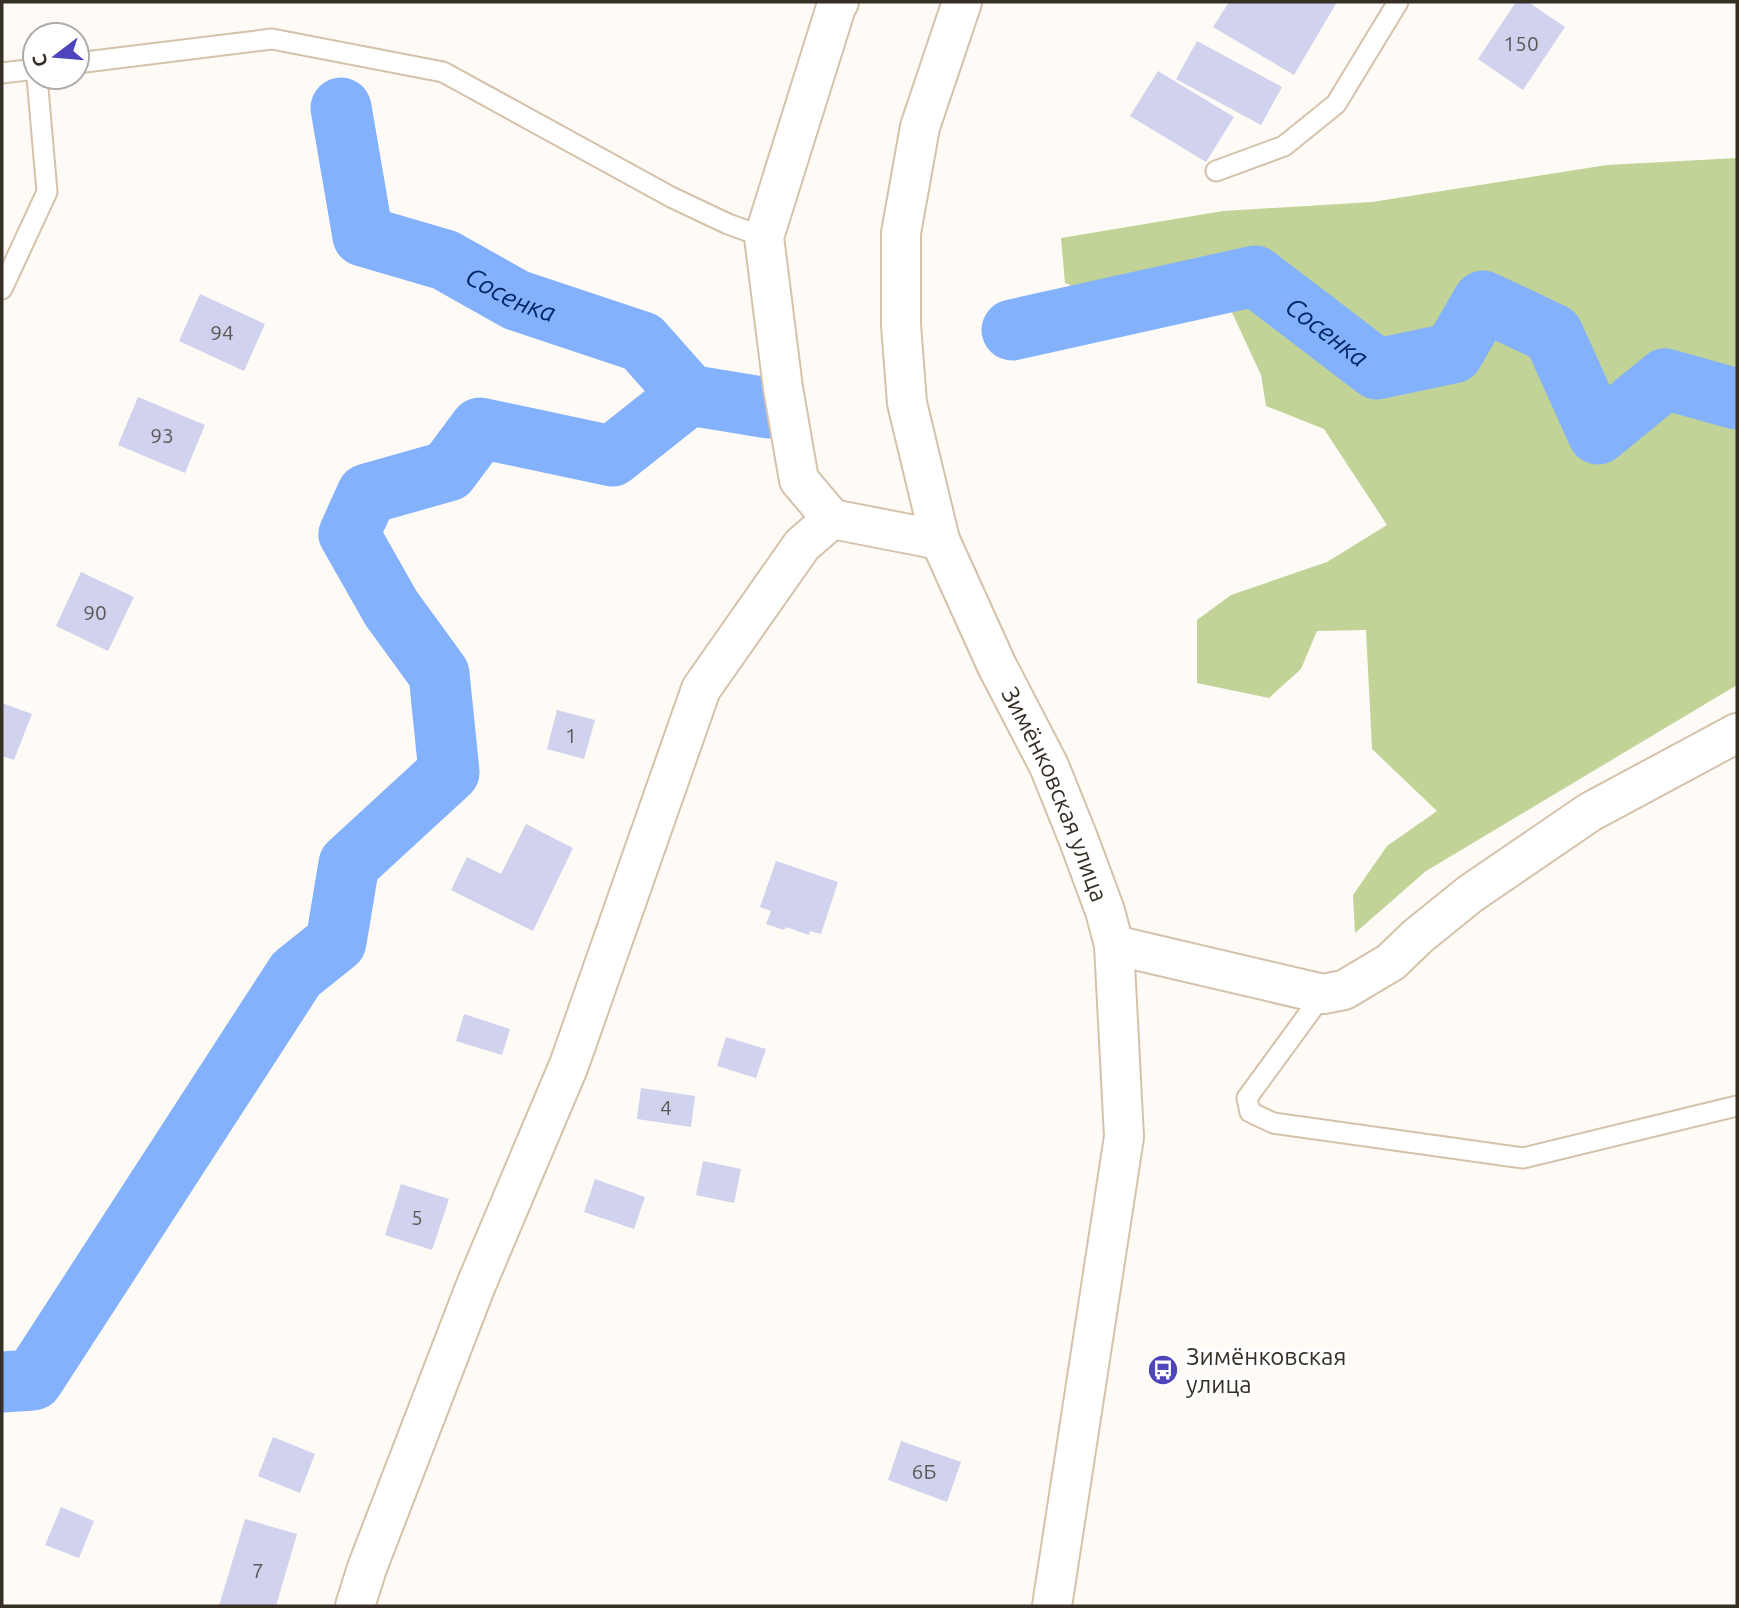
<svg xmlns="http://www.w3.org/2000/svg" width="1739" height="1608" viewBox="0 0 1739 1608" font-family="Ubuntu,sans-serif">
  <style>
    .green { fill: #c1d397 }
    .lines { fill: none; stroke-linecap: round; stroke-linejoin: round }
    .river { stroke: #83b1fb; stroke-width: 61 }
    .building { fill: #d1d2ed }
    .lane-casing { stroke: #d4c2aa; stroke-width: 23 }
    .street-casing { stroke: #d4c2aa; stroke-width: 42 }
    .secondary-casing { stroke: #d4c2aa; stroke-width: 42 }
    .lane { stroke: #fff; stroke-width: 19 }
    .street { stroke: #fff; stroke-width: 38 }
    .secondary { stroke: #fff; stroke-width: 38 }
    .labels { text-anchor: middle; dominant-baseline: central; stroke-width: 7; stroke-linejoin: round; paint-order: stroke }
    .number-label { font-size: 21px; fill: #5d5858 }
    .street-label { font-size: 24px; fill: #362f26; stroke: #fff }
    .poi-label { font-size: 24px; fill: #362f26; stroke: #fff; text-anchor: start }
    .water-label { font-size: 26px; font-style: italic; fill: #002766; stroke: #fff }
  </style>
  <rect width="100%" height="100%" fill="#fefaf6"/>
  <path class="green" d="M1737 158V685L1426 871 1355 933 1353 895 1387 846 1437 811 1372 749 1366 630 1317 631 1301 669 1269 698 1197 683V620L1231 595 1327 562 1387 525 1324 429 1266 406 1261 375 1228 304 1126 308 1065 283 1061 238 1223 211 1372 202 1607 165Z"/>
  <g class="lines">
    <g class="river">
      <path id="s1" d="M341 108 363 236 445 260 516 300 642 342 689 395 768 408"/>
      <path id="s2" d="M1012 330 1255 276 1377 369 1453 353 1483 301 1553 334 1598 434 1665 379 1737 399"/>
      <path d="M2 1382 33 1380 296 974 336 942 349 864 449 772 439 674 391 608 349 534 367 494 448 471 480 428 612 456 689 395"/>
    </g>
  </g>
  <path class="building" d="M1229 2H1337L1294 75 1213 27Z
    M1516 2H1528L1565 27 1523 90 1478 59Z
    M1197 41 1282 87 1261 125 1176 79Z
    M1158 71 1234 117 1206 162 1130 116Z
    M200 294 265 324 244 371 179 341Z
    M138 397 205 425 185 473 118 445Z
    M81 572 134 597 108 651 56 626Z
    M2 703 32 714 14 760 2 756Z
    M557 710 595 720 584 759 547 749Z
    M526 824 573 848 533 931 451 890 467 857 501 874Z
    M776 861 838 882 821 934 810 931 809 935 786 927 784 930 766 924 771 911 760 907Z
    M464 1014 510 1029 502 1055 456 1041Z
    M726 1037 766 1049 756 1078 717 1066Z
    M641 1088 695 1096 691 1127 637 1119Z
    M703 1161 741 1169 734 1203 696 1195Z
    M595 1179 645 1197 634 1229 584 1212Z
    M401 1184 449 1199 432 1250 385 1235Z
    M273 1437 315 1454 300 1493 258 1476Z
    M901 1441 961 1462 947 1502 888 1480Z
    M61 1507 94 1521 79 1558 45 1545Z
    M245 1519 297 1534 276 1606H219Z"/>
  <g class="lines">
    <g class="lane-casing">
      <path id="lane" d="M77 63 272 39 443 72 671 197 728 224 764 237
        M2 73 35 69
        M1216 171 1284 146 1336 104 1398 2
        M2 289 47 192 37 77
        M1323 994 1247 1098 1250 1112 1273 1123 1523 1158 1737 1106"/>
    </g>
    <g class="street-casing">
      <path id="street" d="M839 2 836 7 764 237 783 388 799 480 832 519 940 540
        M1114 945 1323 994 1344 990 1391 962 1418 936 1470 894 1590 812 1737 733
        M355 1606 367 1568 476 1285 569 1065 701 689 802 545 832 519"/>
    </g>
    <g class="secondary-casing">
      <g id="secondary">
        <path id="s3" d="M962 2 920 127 901 233V325L907 403 940 540 997 666 1049 766 1078 838 1105 911 1114 945 1124 1137 1052 1606"/>
      </g>
    </g>
    <use href="#lane" class="lane"/>
    <use href="#street" class="street"/>
    <use href="#secondary" class="secondary"/>
  </g>
  <defs>
    <g id="bus-disc" transform="scale(1.575)"><circle r="9.5" fill="#4e44bb" stroke="#fff"/><path d="M-5-6H5V4H4V6H2V4H-2V6H-4V4H-5ZM-3.5-4V0h7V-4ZM-3.5 1.2v1.5H-2V1.2ZM2 1.2v1.5H3.5V1.2Z" fill="#fff"/></g>
  </defs>
  <g fill-rule="evenodd">
    <use href="#bus-disc" x="1163" y="1370"/>
  </g>
  <g class="labels">
    <g class="number-label">
      <text x="1521" y="43">150</text>
      <text x="222" y="332">94</text>
      <text x="162" y="435">93</text>
      <text x="95" y="612">90</text>
      <text x="571" y="735">1</text>
      <text x="666" y="1107">4</text>
      <text x="417" y="1217">5</text>
      <text x="924" y="1471">6Б</text>
      <text x="258" y="1570">7</text>
    </g>
    <g class="street-label">
      <text stroke="none"><textPath href="#s3" startOffset="830">Зимёнковская улица</textPath></text>
    </g>
    <g class="poi-label">
      <text x="1186" y="1356">Зимёнковская<tspan x="1186" dy="28">улица</tspan></text>
    </g>
    <g class="water-label">
      <text stroke="none"><textPath href="#s1" startOffset="290">Сосенка</textPath></text>
      <text stroke="none"><textPath href="#s2" startOffset="340">Сосенка</textPath></text>
    </g>
  </g>
  <rect width="1739" height="1608" fill="none" stroke="#362f26" stroke-width="7"/>
  <g transform="translate(56 56) rotate(254)"><circle r="33" fill="#ffffff" stroke="#afaca8" stroke-width="2"/>
  <path d="M0-5L12 26L0 18L-12 26Z" fill="#4e44bb"/>
  <text y="-10" font-size="19" font-weight="bold" text-anchor="middle" fill="#362f26">С</text>
  </g>
</svg>
